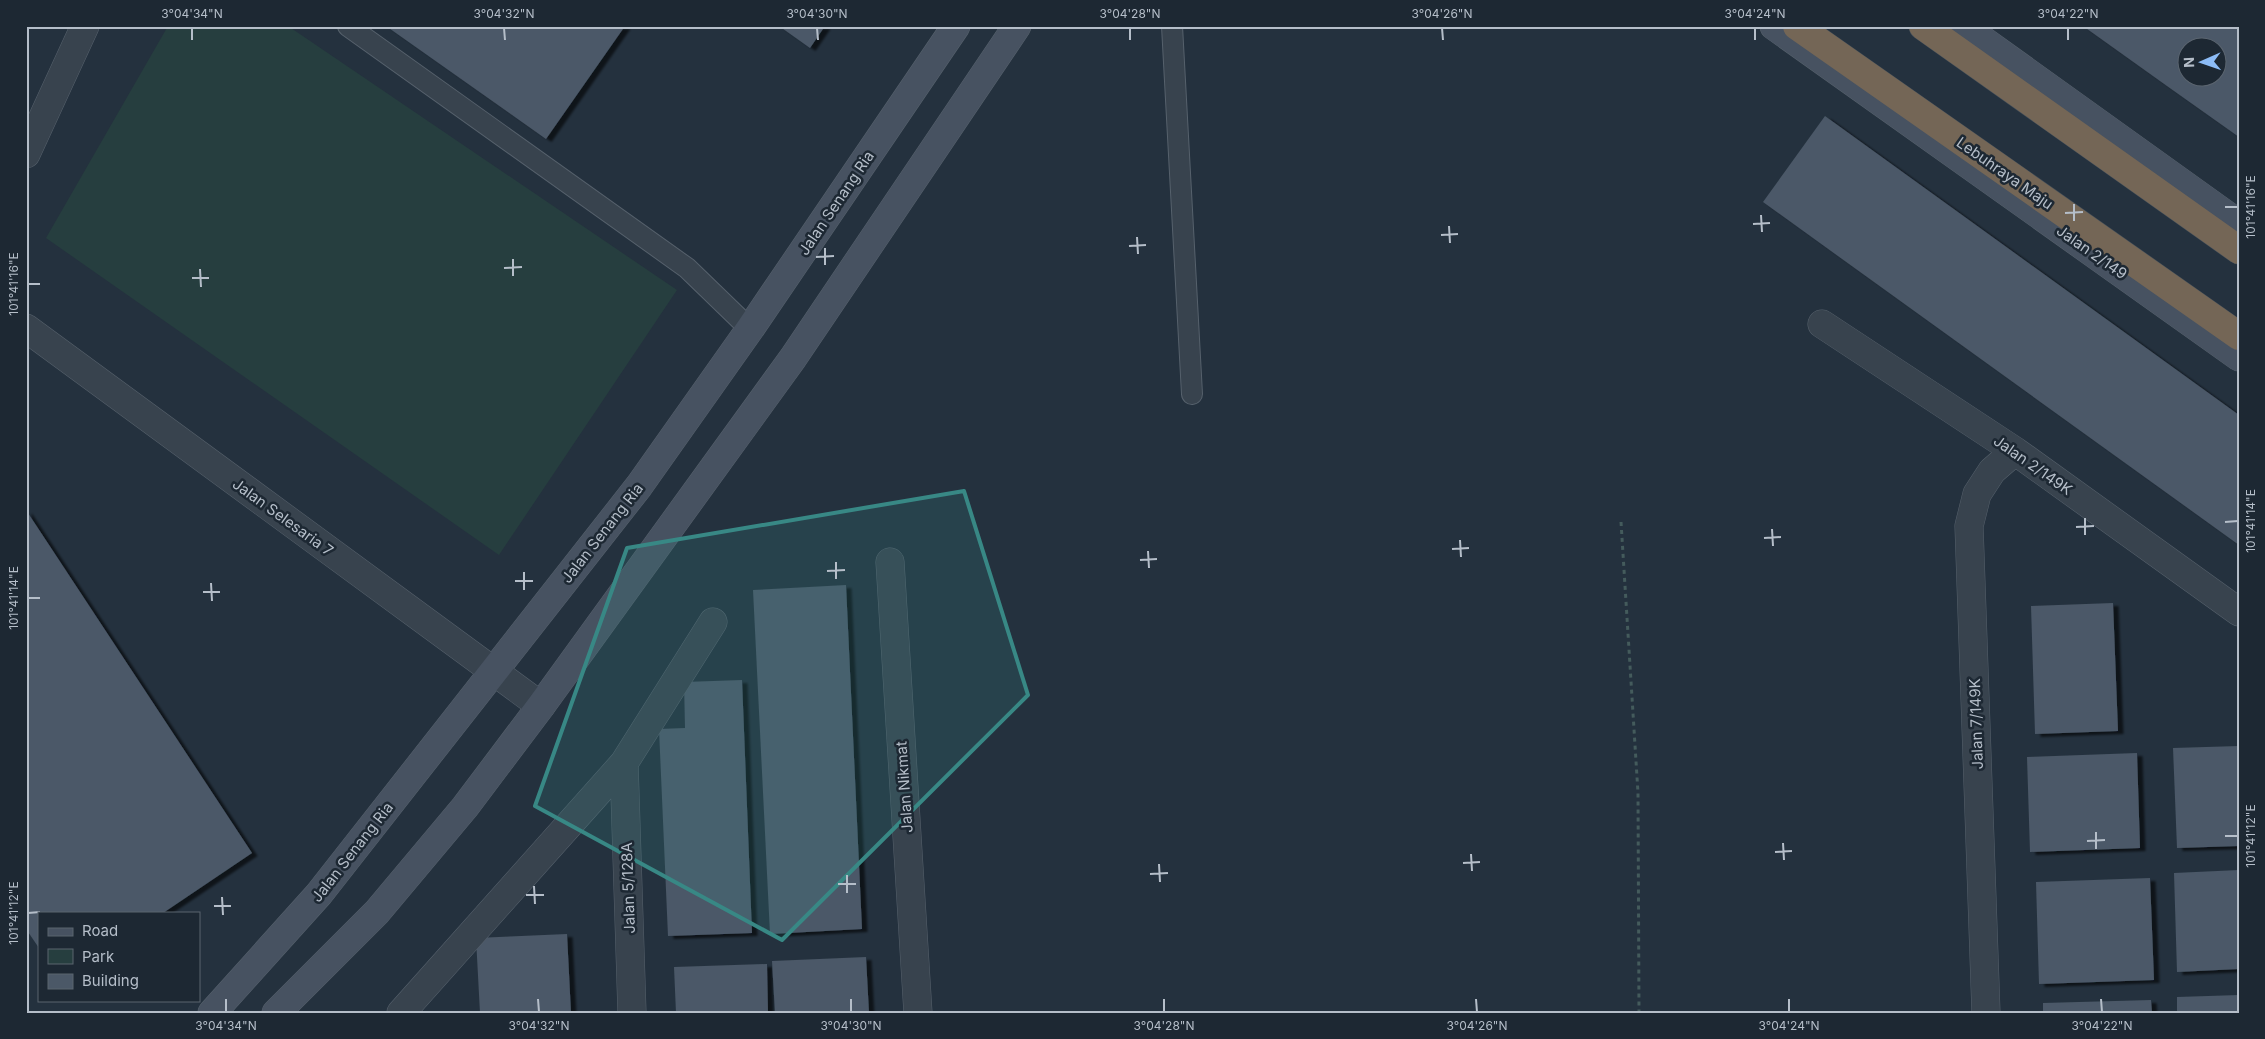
<svg xmlns="http://www.w3.org/2000/svg" width="2265" height="1039" viewBox="0 0 2265 1039" font-family="Inter,sans-serif">
  <style>
    .green { fill: #263e3f }
    .building { fill: #4b5867; fill-rule: evenodd; filter: url(#shadow) }
    .lines { fill: none; stroke-linecap: round; stroke-linejoin: round }
    .lane-casing { stroke: #56616c; stroke-width: 22 }
    .street-casing { stroke: #56616c; stroke-width: 29 }
    .secondary-casing { stroke: #56616c; stroke-width: 29 }
    .highway-casing { stroke: #434e59; stroke-width: 29 }
    .path { stroke: #445b5c; stroke-width: 3; stroke-dasharray: 4 4; stroke-linecap: butt }
    .lane { stroke: #38434e; stroke-width: 20 }
    .street { stroke: #38434e; stroke-width: 28 }
    .secondary { stroke: #475261; stroke-width: 28 }
    .highway { stroke: #746656; stroke-width: 28 }
    .marked { fill: #388885; fill-opacity: 0.2; stroke: #388885; stroke-width: 4; stroke-linejoin: round }
    .ticks { fill: none; stroke: #b5bec9; stroke-width: 2 }
    .labels { text-anchor: middle; dominant-baseline: central; stroke-width: 5; stroke-linejoin: round; paint-order: stroke }
    .street-label { font-size: 15px; fill: #b5bec9; stroke: #1d2833 }
    .neatline { fill: none; stroke: #b5bec9; stroke-width: 2 }
    .ticks-label { font-size: 12px; text-anchor: middle; fill: #b5bec9 }
  </style>
  <defs>
    <filter id="shadow"><feDropShadow dx="5.5" dy="3" stdDeviation="1" flood-color="#0009"/></filter>
  </defs>
  <rect width="100%" height="100%" fill="#24313e"/>
  <path class="green" d="M168 26H288L677 290 499 555 46 238Z"/>
  <path class="building" d="M386 26H625L546 139Z
    M779 26H825L810 48Z
    M2083 26H2239V137L2167 86ZM2188 48H2218V78H2188Z
    M1825 116 2239 415V545L1763 202Z
    M26 510 252 853 163 913H39V948L26 929Z
    M846 585 862 929 770 934 753 590Z
    M2113 603 2118 731 2035 734 2031 606Z
    M742 680 752 933 668 936 659 729 685 728 684 682Z
    M2239 746V846L2177 848 2173 748Z
    M2137 753 2140 848 2030 852 2027 757Z
    M2239 870V969L2177 972 2174 873Z
    M2150 878 2154 980 2039 984 2036 882Z
    M567 934 571 1013H480L476 938Z
    M866 957 869 1013H775L772 961Z
    M767 964 768 1013H676L674 967Z
    M2239 995V1013H2177V997Z
    M2151 1000 2152 1013H2043V1003Z"/>
  <g class="lines">
    <g class="lane-casing">
      <path id="lane" d="M348 26 687 268 750 329
        M1172 26 1192 394"/>
    </g>
    <g class="street-casing">
      <path id="street" d="M26 154 85 26
        M1822 324 2015 451 2239 612
        M26 328 541 706
        M890 562 918 1013
        M624 763 632 1013
        M401 1013 624 763 713 622
        M1986 1013 1969 526 1977 494 1992 471 2015 451"/>
    </g>
    <g class="secondary-casing">
      <path id="secondary" d="M1774 26 2239 357
        M1963 26 2239 224
        M212 1013 319 894 639 486 750 329 956 26
        M276 1013 377 912 465 807 541 706 793 358 1017 26"/>
    </g>
    <g class="highway-casing">
      <path id="highway" d="M1797 26 2239 336
        M1923 26 2239 250"/>
    </g>
    <path class="path" d="M1621 522 1638 793 1639 1013"/>
    <use href="#lane" class="lane"/>
    <use href="#street" class="street"/>
    <use href="#secondary" class="secondary"/>
    <use href="#highway" class="highway"/>
  </g>
  <path class="marked" d="M964 491 1028 695 782 940 535 806 627 548Z"/>
  <path class="ticks" d="M192 28V40M504 28 505 40M817 28 818 40M1130 28V40M1442 28 1443 40M1755 28V40M2068 28V40M2074 204V221M2225 207H2238M2065 213 2083 212M1761 215 1762 232M1753 224 1770 223M1449 226 1450 243M1441 235 1458 234M1137 237 1138 254M1129 246 1146 245M825 248V265M816 257 834 256M513 259V276M504 268 522 267M200 269 201 287M192 278H209M28 284H40M2085 518V535M2225 522 2238 521M2076 527 2094 526M1772 529 1773 546M1764 538 1781 537M1460 540 1461 557M1452 549 1469 548M1148 551 1149 568M1140 560 1157 559M836 562V579M827 571 845 570M524 572V590M515 581H533M211 583 212 601M203 592H220M28 598H40M2096 832V849M2225 836H2238M2087 841 2105 840M1783 843 1784 860M1775 852 1792 851M1471 854 1472 871M1463 863 1480 862M1159 864 1160 882M1150 874 1168 873M847 875V893M838 884H856M534 886 535 904M526 895H544M222 897 223 915M214 906H231M28 913 40 912M226 999V1012M538 999 539 1012M851 999V1012M1164 999V1012M1476 999 1477 1012M1789 999V1012M2101 999 2102 1012"/>
  <g class="labels">
    <g class="street-label">
      <text transform="translate(2005 173) rotate(35)">Lebuhraya Maju</text>
      <text transform="translate(836 203) rotate(-56)">Jalan Senang Ria</text>
      <text transform="translate(2092 252) rotate(35)">Jalan 2/149</text>
      <text transform="translate(2033 465) rotate(35)">Jalan 2/149K</text>
      <text transform="translate(283 517) rotate(36)">Jalan Selesaria 7</text>
      <text transform="translate(602 533) rotate(-52)">Jalan Senang Ria</text>
      <text transform="translate(1976 724) rotate(-92)">Jalan 7/149K</text>
      <text transform="translate(904 787) rotate(-94)">Jalan Nikmat</text>
      <text transform="translate(352 852) rotate(-52)">Jalan Senang Ria</text>
      <text transform="translate(628 888) rotate(-92)">Jalan 5/128A</text>
    </g>
  </g>
  <rect width="2265" height="1039" fill="none" stroke="#1d2833" stroke-width="55"/>
  <rect x="38" y="912" width="162" height="90" fill="#1d2833" stroke="#5a646f"/>
  <rect x="48" y="928" width="25" height="8" fill="#475261" stroke="#5a646f"/>
  <text x="82" y="936" font-size="15" fill="#b5bec9">Road</text>
  <rect x="48" y="949" width="25" height="15" fill="#263e3f" stroke="#5a646f"/>
  <text x="82" y="962" font-size="15" fill="#b5bec9">Park</text>
  <rect x="48" y="974" width="25" height="15" fill="#4b5867" stroke="#5a646f"/>
  <text x="82" y="986" font-size="15" fill="#b5bec9">Building</text>
  <g transform="translate(2202 62) rotate(268)"><circle r="24" fill="#1d2833" stroke="#5a646f"/>
  <path d="M0-4L9 19L0 12L-9 19Z" fill="#8cbcf7"/>
  <text y="-8" font-size="14" font-weight="bold" text-anchor="middle" fill="#b5bec9">N</text>
  </g>
  <rect x="28" y="28" width="2210" height="984" class="neatline"/>
  <g class="ticks-label">
    <text x="192" y="18">3°04'34"N</text>
    <text x="504" y="18">3°04'32"N</text>
    <text x="817" y="18">3°04'30"N</text>
    <text x="1130" y="18">3°04'28"N</text>
    <text x="1442" y="18">3°04'26"N</text>
    <text x="1755" y="18">3°04'24"N</text>
    <text x="2068" y="18">3°04'22"N</text>
    <text transform="translate(2251 207) rotate(-90)" y="4">101°41'16"E</text>
    <text transform="translate(14 284) rotate(-90)" y="4">101°41'16"E</text>
    <text transform="translate(2251 521) rotate(-90)" y="4">101°41'14"E</text>
    <text transform="translate(14 598) rotate(-90)" y="4">101°41'14"E</text>
    <text transform="translate(2251 836) rotate(-90)" y="4">101°41'12"E</text>
    <text transform="translate(14 913) rotate(-90)" y="4">101°41'12"E</text>
    <text x="226" y="1030">3°04'34"N</text>
    <text x="539" y="1030">3°04'32"N</text>
    <text x="851" y="1030">3°04'30"N</text>
    <text x="1164" y="1030">3°04'28"N</text>
    <text x="1477" y="1030">3°04'26"N</text>
    <text x="1789" y="1030">3°04'24"N</text>
    <text x="2102" y="1030">3°04'22"N</text>
  </g>
</svg>
